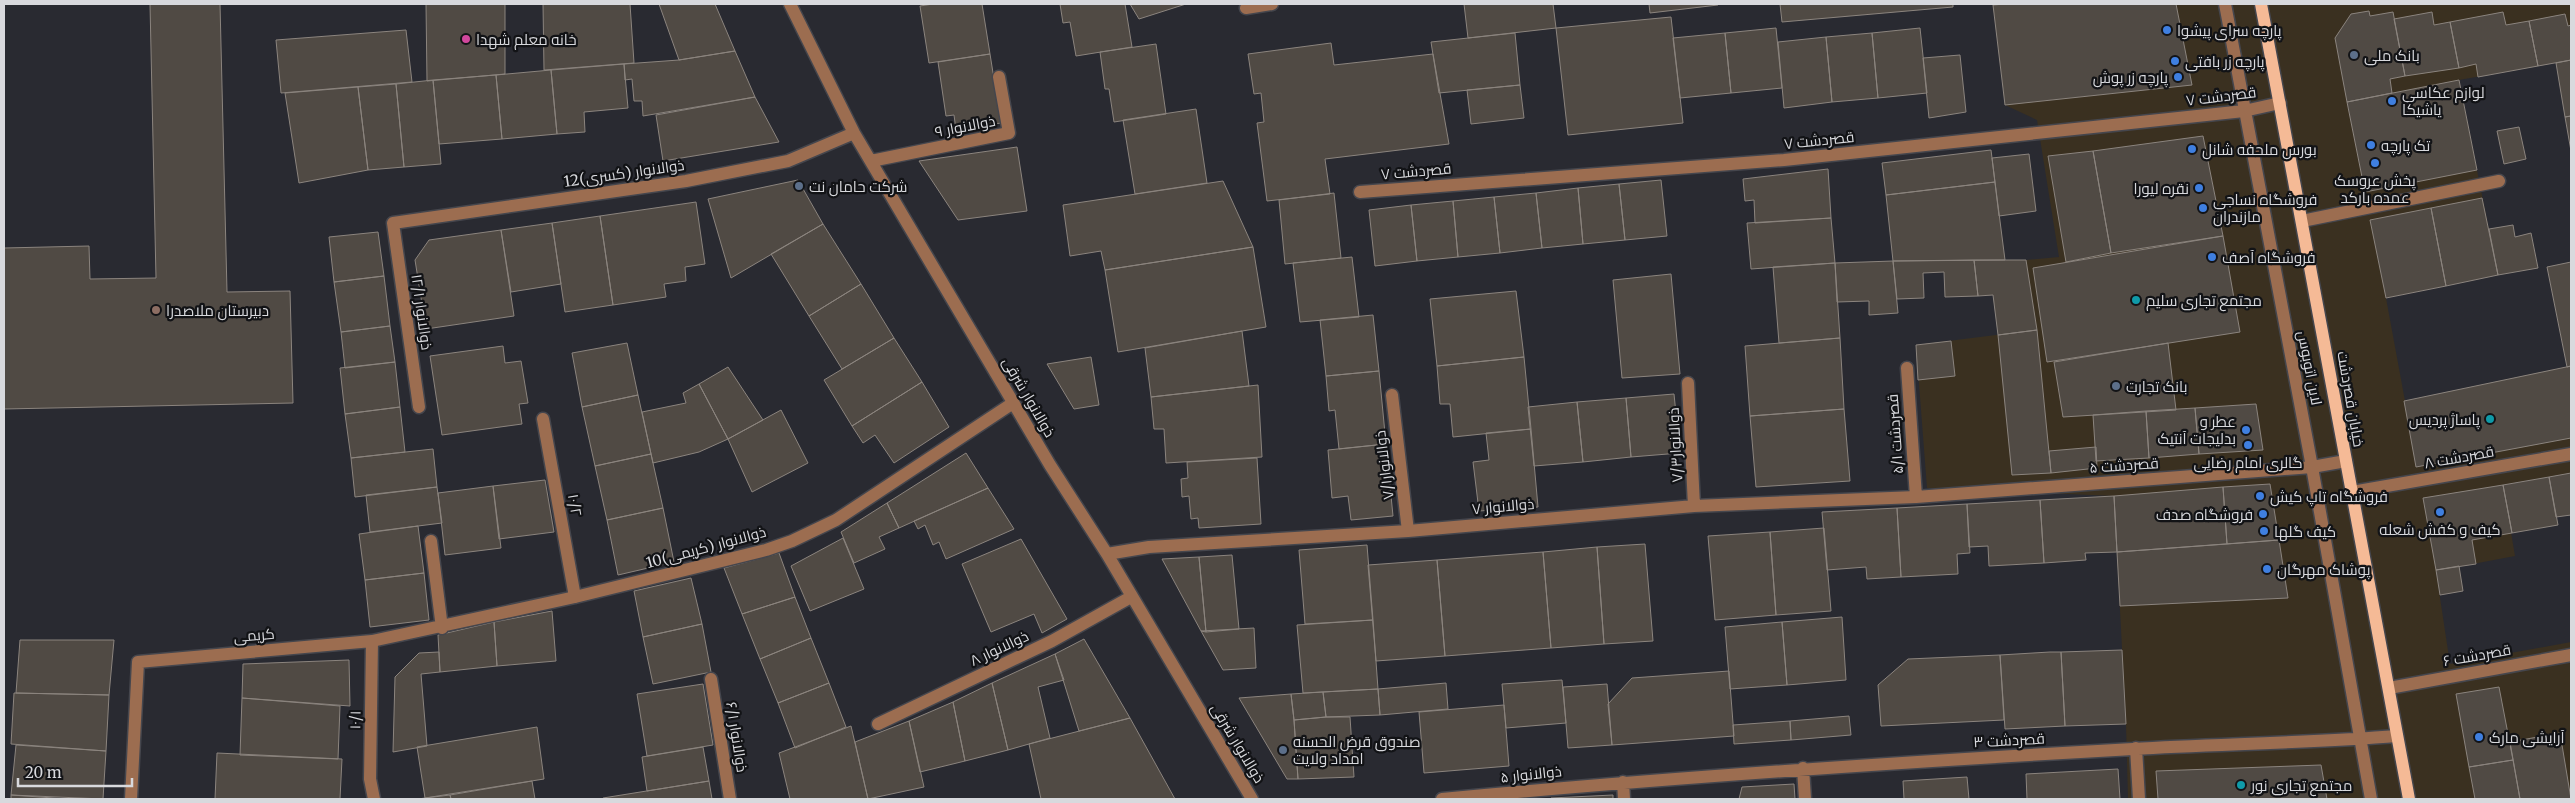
<svg xmlns="http://www.w3.org/2000/svg" width="2575" height="803" viewBox="0 0 2575 803" font-family="Merriweather,Cairo,serif">
  <style>
    .commercial { fill: #3a3020 }
    .building { fill: #504a44; stroke: #8b847e }
    .lines { fill: none; stroke-linecap: round; stroke-linejoin: round }
    .minor-casing { stroke: #45464d; stroke-width: 15 }
    .major-casing { stroke: #45464d; stroke-width: 15 }
    .minor { stroke: #9c6d50; stroke-width: 12 }
    .major { stroke: #f5ba96; stroke-width: 12 }
    .shop-dot { fill: #3f7fe0; stroke: #121316; stroke-width: 2 }
    .hotel-dot { fill: #d1479c; stroke: #121316; stroke-width: 2 }
    .service-dot { fill: #5c6f8a; stroke: #121316; stroke-width: 2 }
    .culture-dot { fill: #0f9aa8; stroke: #121316; stroke-width: 2 }
    .education-dot { fill: #8d6e63; stroke: #121316; stroke-width: 2 }
    .labels { text-anchor: middle; dominant-baseline: central; stroke-width: 4.5; stroke-linejoin: round; paint-order: stroke }
    .poi-label { font-size: 15px; fill: #d8d9dd; stroke: #121316; text-anchor: start }
    .street-label { font-size: 15px; fill: #d8d9dd; stroke: #121316 }
  </style>
  <rect width="100%" height="100%" fill="#292a31"/>
  <path class="commercial" d="M1993 4H2571V60L2459 80 2498 275 2386 298 2405 401 2571 366V473L2503 485 2515 556 2436 571 2450 664 2571 642V799H2128L2126 724 2114 496 1927 488 1916 345 2036 330 2026 260 2059 257 2037 120 2005 105Z"/>
  <path class="building" d="M150 4H220L227 292 290 291 293 403 4 409V248L89 246 90 279 156 278Z
    M426 4H505V74L427 81Z
    M543 4H630L634 63 544 70Z
    M659 4H715L735 51 679 60Z
    M933 4H982L990 54 929 63 920 6Z
    M1060 4H1125L1132 47 1076 56 1070 22 1063 23Z
    M1130 4H1186L1139 19Z
    M1464 4H1553L1556 28 1468 38Z
    M1649 4H1718V5L1650 13Z
    M1780 4H1953V7L1782 22Z
    M2005 4H2176L2192 85 2005 105 1993 5Z
    M2369 11 2370 16 2393 12 2405 76 2390 79 2392 93 2347 102 2335 38 2351 14Z
    M2432 12 2434 25 2450 22 2459 68 2405 76 2394 19Z
    M2503 12 2506 25 2529 21 2538 66 2478 77 2476 64 2459 68 2450 22Z
    M2565 14 2568 26 2571 25V60L2538 66 2529 21Z
    M1671 17 1683 123 1568 135 1556 28Z
    M1776 28 1782 88 1731 93 1725 33Z
    M1920 28 1927 93 1878 98 1872 33Z
    M406 30 412 82 281 93 276 40Z
    M1515 33 1520 85 1439 93 1431 42Z
    M1725 33 1731 93 1680 98 1673 38Z
    M1872 33 1878 98 1832 102 1826 37Z
    M1826 37 1832 102 1784 108 1778 42Z
    M1331 43 1334 65 1433 54 1449 144 1325 159 1330 194 1267 201 1257 123 1264 122 1261 93 1254 94 1248 54Z
    M1156 44 1166 114 1114 122 1109 89H1105L1100 52Z
    M735 51 755 97 643 116 642 101H634L632 79 625 80 624 64 679 60Z
    M990 54 1001 123 956 130 954 115 946 116 938 62Z
    M1960 55 1966 112 1929 118 1923 58Z
    M2571 60V116L2565 117 2556 63Z
    M624 64 628 108 584 112 585 132 557 134 551 70Z
    M551 70 557 134 502 139 496 75Z
    M496 75 502 139 439 144 433 80Z
    M433 80 441 164 404 167 396 84Z
    M2459 80 2477 170 2365 192 2347 102Z
    M396 84 404 167 368 170 358 87Z
    M1520 85 1524 118 1471 124 1467 90Z
    M358 87 368 170 299 183 285 93Z
    M755 97 779 142 663 161 656 115Z
    M1196 109 1207 183 1135 194 1123 120Z
    M2571 116V151L2565 117Z
    M2519 127 2526 159 2504 164 2497 131Z
    M2203 136 2223 236 2111 253 2093 151Z
    M1017 147 1027 211 958 220 919 161Z
    M1991 150 1995 182 1886 195 1882 163Z
    M2093 151 2111 253 2066 262 2048 156Z
    M2029 154 2036 211 1999 216 1992 158Z
    M1828 169 1831 218 1755 223 1754 200 1745 201 1743 179Z
    M798 180 823 224 731 278 708 199Z
    M1661 180 1667 236 1625 240 1619 184Z
    M1223 181 1253 247 1105 270 1101 251 1070 256 1063 205Z
    M1995 182 2005 260 1893 261 1886 195Z
    M1619 184 1625 240 1583 244 1578 188Z
    M1578 188 1583 244 1542 248 1536 193Z
    M1334 193 1341 258 1285 264 1279 200Z
    M1536 193 1542 248 1500 253 1494 197Z
    M1494 197 1500 253 1458 257 1453 201Z
    M2482 198 2498 275 2446 286 2431 208Z
    M1453 201 1458 257 1417 261 1411 205Z
    M696 202 705 264 685 267 686 281 664 284 666 297 613 305 600 216Z
    M1411 205 1417 261 1375 266 1369 210Z
    M2431 208 2446 286 2386 298 2370 220Z
    M600 216 613 305 565 312 552 223Z
    M1831 218 1835 263 1751 269 1747 223Z
    M552 223 561 284 511 292 501 230Z
    M823 224 861 284 809 316 771 254Z
    M2513 225 2515 237 2531 233 2538 268 2498 275 2489 229Z
    M501 230 514 316 426 329 415 260 429 240Z
    M378 232 384 276 334 282 329 237Z
    M2223 236 2240 332 2047 362 2033 268Z
    M1253 247 1266 327 1118 352 1105 270Z
    M1352 257 1359 317 1300 322 1293 263Z
    M1974 260 1978 296 1945 297 1944 272 1923 273 1924 298 1897 299 1893 261Z
    M1974 260H2026L2037 330 1998 335 1993 295 1978 296Z
    M1893 261 1898 313 1869 315V301L1837 302 1835 263Z
    M2571 262V366L2567 367 2547 267Z
    M1835 263 1840 338 1779 343 1773 267Z
    M1671 274 1680 374 1622 378 1613 280Z
    M384 276 390 326 341 332 334 282Z
    M861 284 894 338 842 369 809 316Z
    M1516 291 1524 357 1437 366 1430 299Z
    M1373 315 1379 371 1326 376 1320 320Z
    M390 326 395 362 345 368 341 332Z
    M2037 330 2051 473 2012 475 1998 335Z
    M1242 331 1249 386 1151 397 1145 348Z
    M894 338 922 382 852 426 824 380Z
    M1840 338 1844 409 1750 416 1745 346Z
    M1951 341 1955 376 1918 380 1916 345Z
    M627 343 638 395 582 407 572 353Z
    M2168 343 2176 410 2063 417 2054 362Z
    M503 346 505 363 521 361 528 403 519 404 522 424 442 435 430 356Z
    M1091 357 1099 405 1074 409 1047 364Z
    M1524 357 1531 429 1453 437 1450 404H1440L1437 366Z
    M395 362 400 407 345 414 340 368Z
    M2571 366V438L2416 467 2404 401Z
    M728 367 763 420 728 439 699 384Z
    M1379 371 1386 444 1339 449 1335 410 1329 411 1326 376Z
    M922 382 949 427 894 463 875 435 863 443 852 426Z
    M699 384 728 439 699 452 653 463 642 412 686 403 683 393Z
    M1258 385 1262 457 1166 463 1164 429H1154L1151 397Z
    M1674 394 1680 453 1631 457 1626 398Z
    M638 395 651 454 595 466 582 407Z
    M1626 398 1631 457 1583 462 1577 402Z
    M1577 402 1583 462 1534 466 1528 407Z
    M2256 404 2263 450 2199 454 2195 408Z
    M400 407 405 452 351 458 345 414Z
    M2195 408 2199 454 2149 458 2146 411Z
    M1844 409 1850 481 1756 487 1750 416Z
    M781 410 808 463 752 492 728 439Z
    M2146 411 2149 458 2096 461 2093 415Z
    M1531 429 1538 507 1479 511 1473 462 1489 460 1486 433Z
    M1386 444 1393 516 1351 520 1348 496 1332 498 1328 450Z
    M2096 447 2097 468 2051 473 2049 451Z
    M433 449 437 487 355 497 351 458Z
    M966 453 988 488 899 528 887 503Z
    M651 454 663 508 607 520 595 466Z
    M1257 458 1261 524 1199 528 1198 518 1191 519 1189 496 1182 497 1181 479 1188 478 1187 462Z
    M2571 473V515L2556 517 2549 477Z
    M2549 477 2558 525 2512 533 2503 485Z
    M545 480 554 532 499 539 493 486Z
    M2270 484 2279 540 2227 544 2223 487Z
    M2503 485 2512 533 2472 540 2476 564 2436 570 2423 498Z
    M493 486 501 548 445 555 438 493Z
    M437 487 442 523 370 532 366 495Z
    M2223 487 2227 544 2117 552 2114 496Z
    M988 488 1014 529 946 559 939 542 933 545 925 525 918 529 914 521Z
    M2114 496 2117 552 2085 553 2086 560 2044 563 2040 500Z
    M2040 500 2044 563 1989 566 1988 546 1969 547 1967 504Z
    M887 503 899 528 879 537 885 549 854 563 841 532Z
    M1967 504 1970 553 1957 554 1958 574 1901 577 1897 508Z
    M663 508 674 562 618 575 607 520Z
    M1897 508 1901 577 1867 579 1866 567 1827 570 1822 512Z
    M418 526 424 573 365 580 359 534Z
    M1824 528 1831 611 1776 615 1770 532Z
    M1770 532 1776 615 1715 620 1708 536Z
    M843 538 864 589 810 611 791 566Z
    M1021 539 1067 619 1042 633 1034 614 991 632 962 564Z
    M2279 540 2288 598 2120 606 2117 552Z
    M1645 544 1653 641 1604 644 1597 547Z
    M1367 545 1373 620 1305 624 1299 550Z
    M1597 547 1604 644 1551 648 1543 552Z
    M1543 552 1551 648 1445 656 1437 560Z
    M779 553 795 597 742 614 724 568Z
    M1232 555 1239 629 1206 632 1199 557Z
    M1199 557 1206 632 1201 631 1162 559Z
    M1437 560 1445 656 1376 661 1368 565Z
    M2459 566 2463 591 2440 595 2436 570Z
    M424 573 429 620 370 627 365 580Z
    M691 578 702 624 643 637 634 591Z
    M795 597 811 638 760 659 742 614Z
    M552 611 556 661 497 666 494 622Z
    M1842 617 1846 680 1787 685 1782 622Z
    M1373 620 1378 689 1303 693 1297 625Z
    M494 622 497 666 440 672 438 635Z
    M1782 622 1787 685 1730 689 1725 627Z
    M702 624 711 672 653 684 643 637Z
    M1254 628 1256 668 1223 670 1201 631Z
    M811 638 829 683 778 703 760 659Z
    M1084 639 1130 718 1079 731 1055 654Z
    M20 640H114L109 695 16 693Z
    M2122 650 2126 724 2065 726 2061 652Z
    M439 652 440 672 421 674 427 746 393 752 395 677 419 653Z
    M2050 652H2061L2065 726 2005 729 2000 655Z
    M1055 654 1064 680 1038 687 1050 738 1008 750 992 683Z
    M2000 655 2004 720 1881 726 1878 685 1908 659Z
    M349 660 350 706 242 698 243 664Z
    M1729 671 1734 736 1612 745 1608 704 1632 678Z
    M1562 680 1566 723 1506 728 1502 684Z
    M829 683 846 727 795 748 778 703Z
    M992 683 1008 750 965 761 953 702Z
    M1446 683 1448 709 1380 715 1378 689Z
    M703 684 713 745 647 756 637 694Z
    M1607 684 1612 745 1568 748 1563 687Z
    M2499 687 2513 760 2469 767 2456 694Z
    M1378 689 1380 715 1326 717 1323 692Z
    M1323 692 1326 717 1294 720 1291 694Z
    M14 693 109 695 106 751 11 744Z
    M1291 694 1294 720 1298 779H1287L1239 698Z
    M242 698 340 706 338 759 240 755Z
    M953 702 965 761 920 772 909 721Z
    M1504 705 1509 766 1424 773 1419 712Z
    M1849 716 1851 735 1791 740 1790 721Z
    M1326 717H1350L1354 777 1298 779 1294 720Z
    M1130 718 1175 799H1041L1029 744Z
    M909 721 924 787 868 799 855 742Z
    M1790 721 1791 740 1734 744 1733 725Z
    M851 726 868 799H790L779 753Z
    M537 727 544 779 425 798 417 747Z
    M2560 733 2571 799H2520L2510 742Z
    M16 745 106 751 103 799 11 795Z
    M703 747 709 781 647 791 642 757Z
    M217 753 342 759 340 799H215Z
    M2513 760 2520 799H2475L2469 767Z
    M2321 765 2327 799H2158L2156 771Z
    M2118 769 2120 799H2027L2026 774Z
    M1967 777 1969 799H1904L1903 781Z
    M532 781 535 799H451L450 795Z
    M709 781 712 799H602L603 798Z
    M1794 784 1795 799H1739L1742 787Z
    M11 795 68 799H11Z
    M450 795 451 799H418L425 798Z
    M1613 795V799H1551V798Z"/>
  <g class="lines">
    <g class="minor-casing">
      <path id="minor" d="M790 4 854 133 1050 465 1107 554 1252 799
        M2225 4 2312 467 2371 799
        M1246 8 1272 4
        M871 161 1009 133 999 77
        M1360 192 1784 160 2244 111 2280 103
        M2302 221 2499 181
        M1907 368 1916 497
        M1688 383 1694 506
        M1392 395 1408 531
        M419 407 393 223 686 181 788 161 854 133
        M543 419 575 597
        M2352 492 2571 454
        M431 541 442 628
        M1107 554 1149 547 1408 531 1694 506 1916 497 2312 467 2346 461
        M372 641 370 779 374 799
        M711 679 730 799
        M2389 688 2571 655
        M878 724 1052 641 1131 597
        M2136 748 2139 799
        M1803 768 1805 799
        M1623 782 1624 799
        M131 799 138 662 372 641 575 597 766 550 792 541 836 520 1013 403
        M1442 799C1672 777 1902 762 2133 749 2221 744 2309 743 2397 736"/>
    </g>
    <g class="major-casing">
      <path id="major" d="M2261 4 2409 799"/>
    </g>
    <use href="#minor" class="minor"/>
    <use href="#major" class="major"/>
  </g>
  <g class="shop-dot">
    <circle cx="2167" cy="30" r="5"/>
    <circle cx="2175" cy="61" r="5"/>
    <circle cx="2178" cy="77" r="5"/>
    <circle cx="2392" cy="101" r="5"/>
    <circle cx="2371" cy="145" r="5"/>
    <circle cx="2192" cy="149" r="5"/>
    <circle cx="2375" cy="163" r="5"/>
    <circle cx="2199" cy="188" r="5"/>
    <circle cx="2203" cy="208" r="5"/>
    <circle cx="2212" cy="257" r="5"/>
    <circle cx="2246" cy="430" r="5"/>
    <circle cx="2248" cy="445" r="5"/>
    <circle cx="2260" cy="496" r="5"/>
    <circle cx="2440" cy="512" r="5"/>
    <circle cx="2263" cy="514" r="5"/>
    <circle cx="2264" cy="531" r="5"/>
    <circle cx="2267" cy="569" r="5"/>
    <circle cx="2479" cy="737" r="5"/>
  </g>
  <circle class="hotel-dot" cx="466" cy="39" r="5"/>
  <g class="service-dot">
    <circle cx="2354" cy="55" r="5"/>
    <circle cx="799" cy="186" r="5"/>
    <circle cx="2116" cy="386" r="5"/>
    <circle cx="1283" cy="750" r="5"/>
  </g>
  <g class="culture-dot">
    <circle cx="2136" cy="300" r="5"/>
    <circle cx="2490" cy="419" r="5"/>
    <circle cx="2241" cy="785" r="5"/>
  </g>
  <circle class="education-dot" cx="156" cy="310" r="5"/>
  <g class="labels">
    <g class="poi-label">
      <text x="2177" y="30">پارچه سرای پیشوا</text>
      <text x="476" y="39">خانه معلم شهدا</text>
      <text x="2364" y="55">بانک ملی</text>
      <text x="2185" y="61">پارچه زر بافتی</text>
      <text x="2168" y="77" text-anchor="end">پارچه زر پوش</text>
      <text x="2402" y="92">لوازم عکاسی<tspan x="2402" dy="17">یاشیکا</tspan></text>
      <text x="2381" y="145">تک پارچه</text>
      <text x="2202" y="149">بورس ملحفه شانل</text>
      <text x="2375" y="180" text-anchor="middle">پخش عروسک<tspan x="2375" dy="17">عمده بارکد</tspan></text>
      <text x="809" y="186">شرکت حامان نت</text>
      <text x="2189" y="188" text-anchor="end">نقره لیورا</text>
      <text x="2213" y="199">فروشگاه نساجی<tspan x="2213" dy="17">مازندران</tspan></text>
      <text x="2222" y="257">فروشگاه آصف</text>
      <text x="2146" y="300">مجتمع تجاری سلیم</text>
      <text x="166" y="310">دبیرستان ملاصدرا</text>
      <text x="2126" y="386">بانک تجارت</text>
      <text x="2480" y="419" text-anchor="end">پاساژ پردیس</text>
      <text x="2236" y="421" text-anchor="end">عطر و<tspan x="2236" dy="17">بدلیجات آنتیک</tspan></text>
      <text x="2248" y="462" text-anchor="middle">گالری امام رضایی</text>
      <text x="2270" y="496">فروشگاه تاپ کیش</text>
      <text x="2253" y="514" text-anchor="end">فروشگاه صدف</text>
      <text x="2440" y="529" text-anchor="middle">کیف و کفش شعله</text>
      <text x="2274" y="531">کیف گلها</text>
      <text x="2277" y="569">پوشاک مهرگان</text>
      <text x="2489" y="737">آرایشی مارک</text>
      <text x="1293" y="741">صندوق قرض الحسنه<tspan x="1293" dy="17">امداد ولایت</tspan></text>
      <text x="2251" y="785">مجتمع تجاری نور</text>
    </g>
    <g class="street-label">
      <text transform="translate(2221 96) rotate(-7)">قصردشت ۷</text>
      <text transform="translate(965 126) rotate(-11)">ذوالانوار ۹</text>
      <text transform="translate(1819 140) rotate(-6)">قصردشت ۷</text>
      <text transform="translate(1416 171) rotate(-5)">قصردشت ۷</text>
      <text transform="translate(624 173) rotate(-8)">12ذوالانوار (کسری)</text>
      <text transform="translate(422 312) rotate(82)">ذوالانوار ۱۲/۱</text>
      <text transform="translate(2310 368) rotate(79)">لاین اتوبوس</text>
      <text transform="translate(1029 397) rotate(60)">ذوالانوار شرقی</text>
      <text transform="translate(2351 399) rotate(80)">خیابان قصردشت</text>
      <text transform="translate(1895 434) rotate(-94)">قصردشت ۵/۱</text>
      <text transform="translate(1675 445) rotate(-93)">ذوالانوار۷/۳</text>
      <text transform="translate(2459 457) rotate(-10)">قصردشت ۸</text>
      <text transform="translate(1384 465) rotate(-97)">ذوالانوار۷/۱</text>
      <text transform="translate(2124 465) rotate(-4)">قصردشت ۵</text>
      <text transform="translate(575 505) rotate(80)">۱۰/۲</text>
      <text transform="translate(1503 506) rotate(-5)">ذوالانوار ۷</text>
      <text transform="translate(706 547) rotate(-15)">10ذوالانوار (کریمی)</text>
      <text transform="translate(254 635) rotate(-5)">کریمی</text>
      <text transform="translate(999 648) rotate(-25)">ذوالانوار ۸</text>
      <text transform="translate(2477 655) rotate(-10)">قصردشت ۶</text>
      <text transform="translate(355 720) rotate(-89)">۱۰/۱</text>
      <text transform="translate(737 737) rotate(81)">ذوالانوار ۶/۱</text>
      <text transform="translate(2009 740) rotate(-3)">قصردشت ۳</text>
      <text transform="translate(1238 743) rotate(59)">ذوالانوار شرقی</text>
      <text transform="translate(1531 774) rotate(-6)">ذوالانوار ۵</text>
    </g>
  </g>
  <rect width="2575" height="803" fill="none" stroke="#d8d9dd" stroke-width="10"/>
  <path d="M18 778v8h114v-8" fill="none" stroke="#d8d9dd" stroke-width="2.5"/>
  <text x="25" y="778" font-size="15" fill="#d8d9dd" stroke="#121316" stroke-width="4" paint-order="stroke">20 m</text>
</svg>
